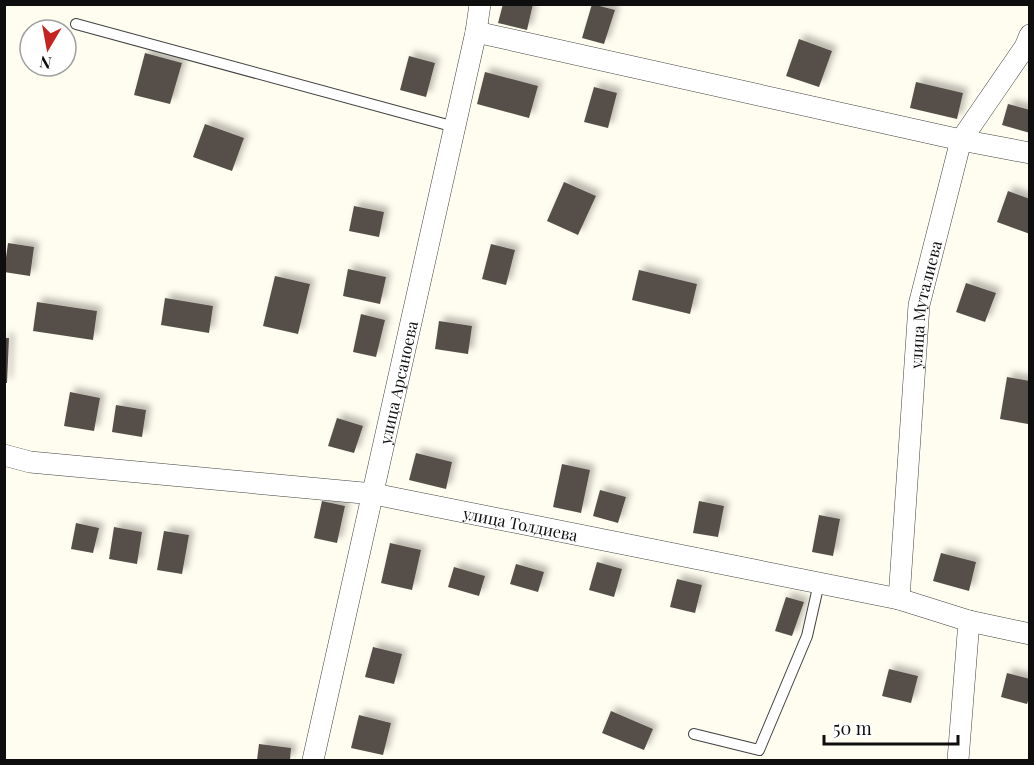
<svg xmlns="http://www.w3.org/2000/svg" width="1034" height="765" viewBox="0 0 1034 765" font-family="'Playfair Display',serif">
  <style>
    .building { fill: #57504a; filter: url(#shadow) }
    .lines { fill: none; stroke-linecap: round; stroke-linejoin: round }
    .lane-casing { stroke: #414141; stroke-width: 12 }
    .street-casing { stroke: #414141; stroke-width: 22 }
    .lane { stroke: #fff; stroke-width: 10 }
    .street { stroke: #fff; stroke-width: 21 }
    .labels { text-anchor: middle; dominant-baseline: central; stroke-width: 6; stroke-linejoin: round; paint-order: stroke }
    .street-label { font-size: 16px; fill: #0e0e0e; stroke: #fff }
  </style>
  <defs>
    <filter id="shadow"><feDropShadow dx="5" dy="-5" stdDeviation="3" flood-color="#0004"/></filter>
  </defs>
  <rect width="100%" height="100%" fill="#fffdef"/>
  <path class="building" d="M503 4H533L527 30 498 23Z
    M592 4 615 10 604 44 582 38Z
    M799 39 832 51 819 87 786 76Z
    M145 53 182 63 170 104 134 95Z
    M409 56 435 63 426 97 400 90Z
    M485 72 538 86 529 118 477 104Z
    M916 82 963 93 957 119 910 108Z
    M594 87 617 93 608 128 584 122Z
    M1008 104 1030 110V133L1002 125Z
    M205 124 244 138 232 171 193 157Z
    M564 182 596 196 578 235 547 221Z
    M1008 191 1030 199V234L997 222Z
    M354 206 384 212 379 237 349 231Z
    M8 243 34 247 30 276 4 272Z
    M491 244 515 250 506 285 482 279Z
    M348 269 386 277 380 304 343 296Z
    M639 270 697 284 690 314 632 300Z
    M275 276 310 284 298 334 263 326Z
    M966 283 996 293 985 322 956 312Z
    M165 298 213 306 209 333 161 325Z
    M37 302 97 311 93 340 33 331Z
    M361 314 385 320 376 357 353 352Z
    M439 321 472 326 468 354 435 349Z
    M4 338H9L7 383H4Z
    M1007 377 1030 381 1028 424 1000 419Z
    M70 392 100 398 94 431 64 426Z
    M116 405 146 410 142 437 112 432Z
    M337 418 363 426 354 453 328 446Z
    M416 453 452 462 446 489 409 480Z
    M562 464 590 470 581 513 553 507Z
    M600 490 626 497 618 523 593 516Z
    M322 501 345 506 337 543 314 538Z
    M699 501 724 506 718 537 693 533Z
    M819 515 840 519 833 556 812 552Z
    M76 523 99 528 93 553 71 549Z
    M114 527 142 532 137 564 109 559Z
    M164 531 189 535 182 574 157 570Z
    M390 543 421 550 412 590 381 583Z
    M941 553 976 562 969 591 933 581Z
    M597 562 622 569 614 597 589 590Z
    M516 564 544 572 538 592 510 584Z
    M454 567 485 576 479 596 448 587Z
    M677 579 702 585 695 613 670 607Z
    M786 597 804 602 792 636 775 631Z
    M373 647 402 654 394 684 365 677Z
    M889 669 918 676 911 703 882 696Z
    M1007 673 1030 679V695L1027 704 1001 697Z
    M611 711 653 729 644 750 602 733Z
    M359 715 391 723 383 755 351 748Z
    M259 744 291 748 290 760H257Z"/>
  <g class="lines">
    <g class="lane-casing">
      <path id="lane" d="M76 24 455 127
        M694 734 759 750 807 636 819 583"/>
    </g>
    <g class="street-casing">
      <g id="street">
        <path d="M476 32 961 140 1030 153"/>
        <path id="s1" d="M4 455 30 462 374 494 899 599 969 621 1030 634"/>
        <path id="s2" d="M899 599 919 305 961 140 1025 47 1030 35"/>
        <path id="s3" d="M313 760 476 32 480 4"/>
        <path d="M958 760 969 621"/>
      </g>
    </g>
    <use href="#lane" class="lane"/>
    <use href="#street" class="street"/>
  </g>
  <g class="labels">
    <g class="street-label">
      <text stroke="none"><textPath href="#s2" startOffset="296">улица Муталиева</textPath></text>
      <text stroke="none"><textPath href="#s3" startOffset="387">улица Арсаноева</textPath></text>
      <text stroke="none"><textPath href="#s1" startOffset="522">улица Толдиева</textPath></text>
    </g>
  </g>
  <rect width="1034" height="765" fill="none" stroke="#0e0e0e" stroke-width="12"/>
  <g transform="translate(48 48) rotate(190)"><circle r="28" fill="#ffffff" stroke="#9f9f9f" stroke-width="1.5"/>
  <path d="M0-4.5L10 22L0 15L-10 22Z" fill="#c42520"/>
  <text y="-9" font-size="16" font-weight="bold" text-anchor="middle" fill="#0e0e0e">N</text>
  </g>
  <path d="M824 735v9h134v-9" fill="none" stroke="#0e0e0e" stroke-width="3"/>
  <text x="833" y="735" font-size="18" fill="#0e0e0e" stroke="#ffffff" stroke-width="4.5" paint-order="stroke">50 m</text>
</svg>
